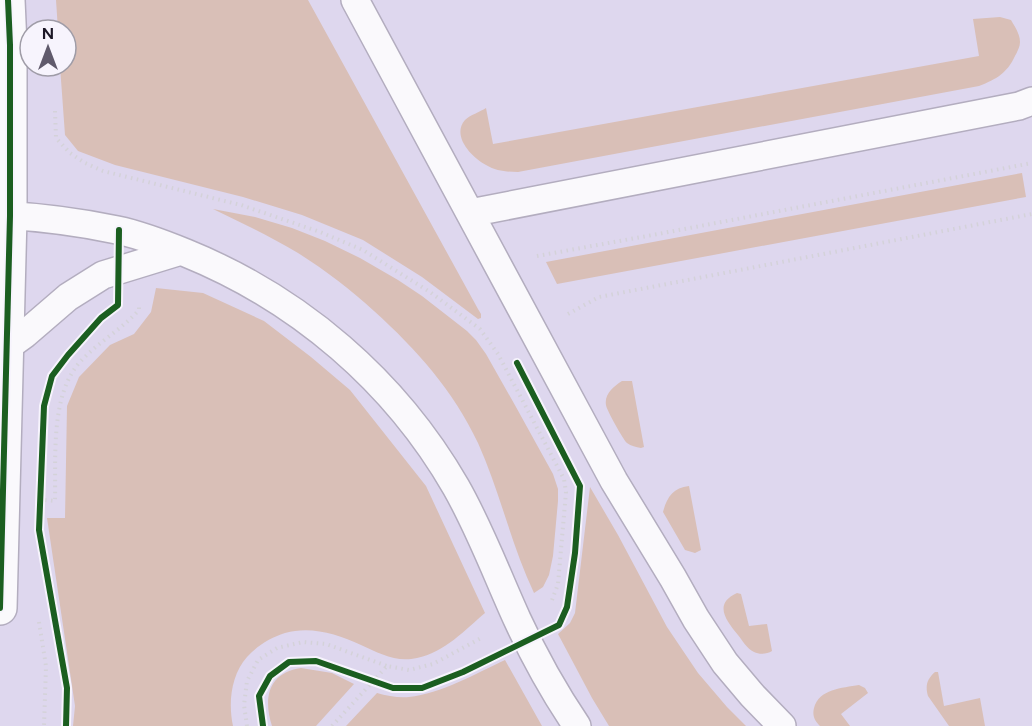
<svg xmlns="http://www.w3.org/2000/svg" width="1032" height="726" viewBox="0 0 1032 726" font-family="Figtree,sans-serif">
  <style>
    .green { fill: #d9bfb7 }
    .lines { fill: none; stroke-linecap: round; stroke-linejoin: round }
    .service-casing { stroke: #b3adbf; stroke-width: 30 }
    .minor-casing { stroke: #b3adbf; stroke-width: 36 }
    .path { stroke: #d4d2d9; stroke-width: 4; stroke-dasharray: 1.5 4.5; stroke-linecap: butt }
    .service { stroke: #faf9fc; stroke-width: 27 }
    .minor { stroke: #faf9fc; stroke-width: 33 }
    .cycleway-casing { stroke: #f7f4fd; stroke-width: 10 }
    .cycleway { stroke: #1b5e20; stroke-width: 6 }
  </style>
  <rect width="100%" height="100%" fill="#ded7ee"/>
  <path class="green" d="M56 0H308L478 309 481 314V318L478 319 422 277 363 240 302 215 243 197 115 165 78 151 65 135 60 66H66V30H58Z
    M1000 17 1011 20C1015 27 1020 34 1020 42 1020 47 1017 52 1015 56 1007 73 997 79 979 86L518 172C507 172 496 171 486 165 472 158 451 136 465 120 470 115 480 112 486 108L493 144 979 56 973 19Z
    M1022 173 1026 197 557 284 546 262Z
    M213 209 255 217 292 228 325 241 360 258 398 280 422 296 467 331 476 340 486 354 516 407 553 474 558 489V501L553 556 549 575 543 587 534 593C511 544 500 492 478 443 453 390 417 350 374 311 351 290 325 270 298 253 271 237 242 223 213 209Z
    M156 288 203 293 264 321 311 357 350 390 426 486 485 613C466 629 444 653 417 658 396 663 379 653 361 645 337 634 311 626 285 633 270 638 258 645 247 657 231 675 228 703 233 726H73L75 706 47 518H65L67 406 79 377 110 345 134 334 151 312Z
    M622 381H632L644 447 641 448C636 447 631 446 627 443 624 441 606 409 606 405 604 394 614 386 622 381Z
    M689 486 701 550 695 553 685 550 663 512C667 497 673 488 689 486Z
    M590 487 618 535 667 627 698 673 727 707 746 726H609L592 698 558 634 570 623 575 613Z
    M737 593 741 594 749 626 767 624 772 651C767 654 760 655 754 652 747 649 742 640 738 635 726 620 713 604 737 593Z
    M505 660 542 726H346L377 693C387 696 399 698 409 697 440 694 477 673 505 660Z
    M301 668 332 673 354 684 316 726H272C263 698 268 673 301 668Z
    M935 672H938L944 706 980 698 985 726H949L928 696C925 686 927 679 935 672Z
    M859 685 865 688 868 693 841 714 850 726H820C815 721 812 716 814 708 819 689 842 688 859 685Z"/>
  <g class="lines">
    <g class="service-casing">
      <path id="service" d="M355 0 614 481 673 578 696 619 725 663 752 695 782 726
        M470 213 1019 106 1032 101
        M0 215C39 217 79 222 117 230 141 235 164 244 186 253 299 299 395 381 456 487 480 529 497 575 517 619 534 656 554 692 577 726
        M7 347 25 334 68 297 103 275 181 251"/>
    </g>
    <g class="minor-casing">
      <path id="minor" d="M0 608 10 216V45L8 0"/>
    </g>
    <path class="path" d="M55 111 56 138 70 153 85 163 103 171 241 205 320 232 363 250 430 292 480 329 498 354 564 479 566 492 558 584 552 600
      M537 256 658 234 1032 163
      M568 314 599 297 1032 214
      M45 500 55 501C56 459 50 395 80 362 98 342 121 330 139 310V305
      M39 622 46 666 44 726
      M247 726 244 705 247 681 258 660 277 648 303 642 326 644 387 666
      M332 726 387 666 409 670 433 664 483 637"/>
    <use href="#service" class="service"/>
    <use href="#minor" class="minor"/>
    <g class="cycleway-casing">
      <path id="cycleway" d="M0 608 10 216V45L8 0
        M66 726 67 688 39 530 44 406 52 376 68 355 101 318 118 305 119 230
        M263 726 259 696 270 676 289 662 316 661 393 688H422L463 672 559 625 567 607 575 553 580 486 517 363"/>
    </g>
    <use href="#cycleway" class="cycleway"/>
  </g>
  <g transform="translate(48 48)"><circle r="28" fill="#f7f4fd" stroke="#9f9ca7" stroke-width="1.5"/>
  <path d="M0-4.5L10 22L0 15L-10 22Z" fill="#605a6c"/>
  <text y="-9" font-size="16" font-weight="bold" text-anchor="middle" fill="#1c1726">N</text>
  </g>
</svg>
